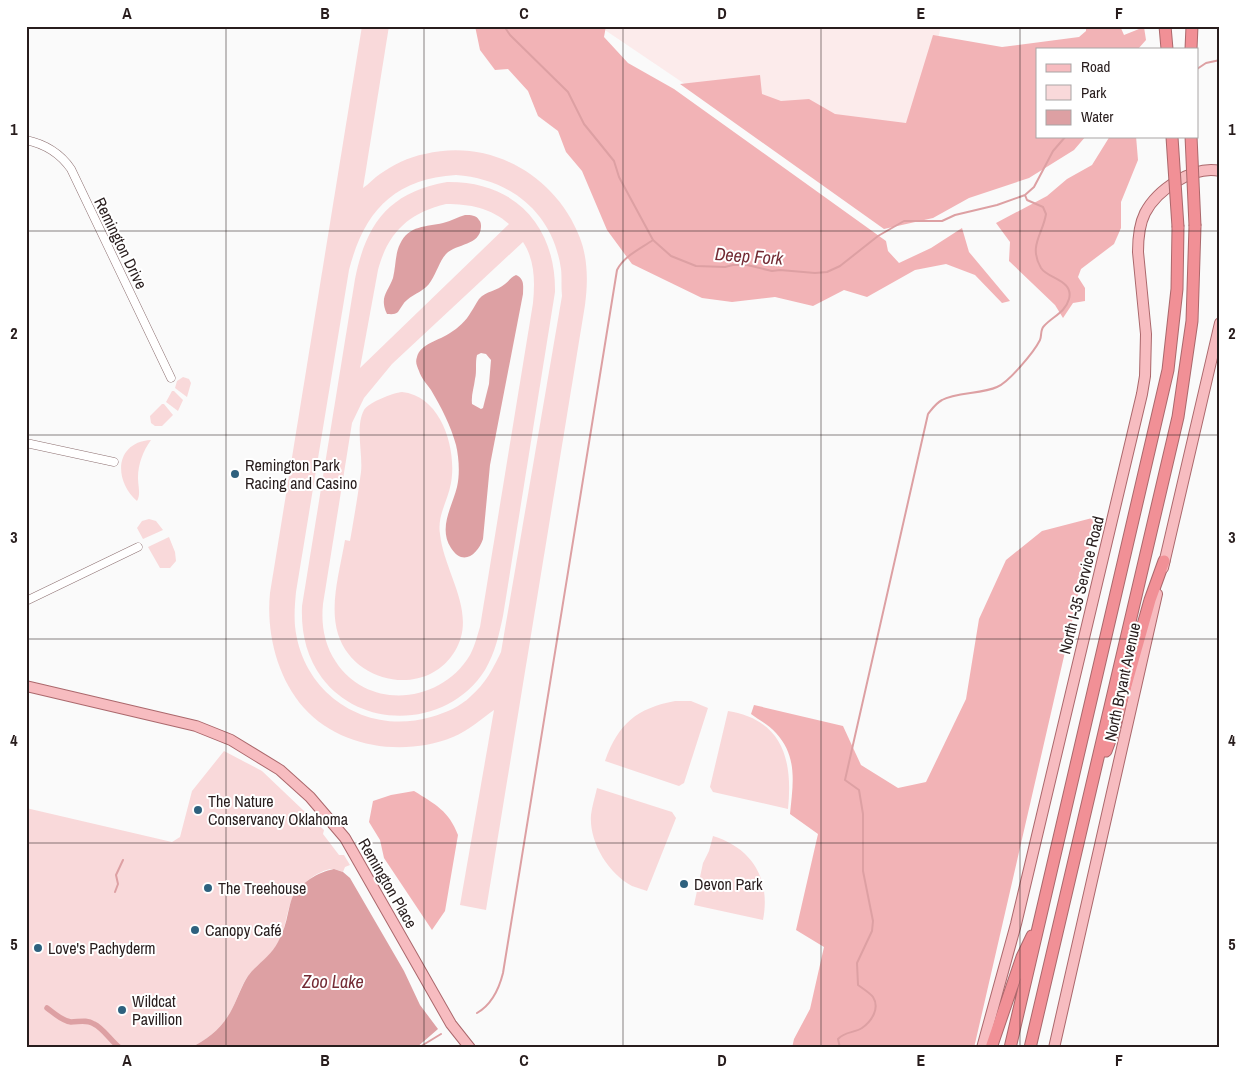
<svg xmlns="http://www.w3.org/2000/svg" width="1246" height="1074" viewBox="0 0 1246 1074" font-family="'Archivo Narrow',sans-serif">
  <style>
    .built { fill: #fcebeb }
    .green { fill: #f9d9da; fill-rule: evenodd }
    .forest { fill: #f2b3b6 }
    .water { fill: #dda0a3; fill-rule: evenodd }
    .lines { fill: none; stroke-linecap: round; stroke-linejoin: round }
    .stream { stroke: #dda0a3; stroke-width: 2 }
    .canal { stroke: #dda0a3; stroke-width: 5.5 }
    .minor-casing { stroke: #8d7071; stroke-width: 9 }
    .major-casing { stroke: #ab686c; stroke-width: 12 }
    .highway-casing { stroke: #ab686c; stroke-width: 13 }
    .minor { stroke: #fff; stroke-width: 8 }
    .major { stroke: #f7bcc0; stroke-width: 10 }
    .highway { stroke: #f19096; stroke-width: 11 }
    .highway-bridge-casing { stroke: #ab686c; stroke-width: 13; stroke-linecap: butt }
    .highway-bridge { stroke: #f19096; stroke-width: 11 }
    .grid { fill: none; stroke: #281d1d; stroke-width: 1; stroke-opacity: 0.55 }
    .poi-dot { fill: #2e617e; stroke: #fff; stroke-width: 2 }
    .labels { text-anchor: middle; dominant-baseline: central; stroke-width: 4; stroke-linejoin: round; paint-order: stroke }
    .street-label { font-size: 16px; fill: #281d1d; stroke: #fff }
    .poi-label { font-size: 16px; fill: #281d1d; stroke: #fff; text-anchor: start }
    .water-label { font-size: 18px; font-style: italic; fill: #732b34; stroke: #fff }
    .neatline { fill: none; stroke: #281d1d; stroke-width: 2 }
    .grid-label { font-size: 16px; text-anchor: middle; font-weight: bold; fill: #281d1d }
  </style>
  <rect width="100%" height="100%" fill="#fafafa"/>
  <path class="built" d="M599 26H941L901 196 806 166Z"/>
  <path class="green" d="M362 26H389L363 188C369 184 374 178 380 174 393 165 408 157 425 154 490 138 556 175 580 238 588 259 588 283 585 305L486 910 460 905 494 710C481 719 468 731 453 737 404 757 340 748 304 708 277 678 266 632 270 593ZM456 175C511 179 553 213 561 269 562 277 561 287 562 296L501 652C493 669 485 684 471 696 460 707 445 713 431 717 366 736 302 694 295 626 294 614 295 603 296 592L349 270C364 212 393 179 456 175Z
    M447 182C515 181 556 226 555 292L503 616C499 635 495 653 485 670 449 727 363 732 322 678 306 656 301 632 302 606L355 279C366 224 389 192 447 182ZM446 204C470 204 491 208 509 224L360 368 378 270C388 232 409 213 446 204ZM523 242C535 260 535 282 533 303L480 627C477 636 475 646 470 655 441 704 368 711 336 662 324 644 321 624 323 604L352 423 364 398 392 364Z
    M183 377 189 379 191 383 187 397 175 388 177 381Z
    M172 391H174L183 400 178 411 166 402Z
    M402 392C442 396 457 450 451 483 448 501 437 515 440 534 444 573 478 613 455 651 427 698 354 685 338 634 329 605 340 570 345 540L350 541C354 518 358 495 361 472 363 454 355 427 364 410 369 402 393 393 402 392Z
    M162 404H164L173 415 162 426H155L151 423 150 416Z
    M151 440C143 451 138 464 138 478 138 486 141 494 137 501 113 480 115 442 151 440Z
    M149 519 156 521 163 530 143 539 137 528 142 521Z
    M169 537 175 552 176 561 170 568H160L148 547Z
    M675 701H691L708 708 684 783 679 786 605 761C618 724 637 708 675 701Z
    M728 711C783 720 793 760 788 809L713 792 710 787Z
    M224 751 262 771 324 830 323 834 339 855H344L350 865 345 867 343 872C340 871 336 869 332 869 318 870 296 887 291 901 286 916 285 931 277 945 269 958 255 966 246 979 241 987 238 997 233 1007 224 1026 209 1039 190 1048H26V808L172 842 180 837 192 791Z
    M597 788 672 812 676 818 647 891C642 889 637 888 632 886 608 873 589 842 591 815 592 806 595 797 597 788Z
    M713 836C752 848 771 879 763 920L694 905 703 863 709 851Z"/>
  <path class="forest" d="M475 26H606L604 37 628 63 674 89 886 241 888 251 899 263 931 248 962 228 969 252 1010 301 1002 303 975 275 946 264 915 270 867 297 844 290 813 306 775 297 732 302 702 298 632 264 607 230 582 171 566 152 558 131 538 116 528 91 508 69 495 70 480 50Z
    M1086 26H1120L1124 35 1144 27 1146 40 1138 49H1037V136H1086L1074 150 1029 178 969 198 933 218 884 229 680 84 760 75 762 94 781 101 809 99 835 114 906 123 933 35 1002 47 1079 37 1086 31Z
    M1110 136H1136L1138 160 1121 202V228L1114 244 1081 269 1078 277 1085 288V301L1073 303 1063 318 1055 305 1009 261 1010 242 996 223 1047 196 1067 179 1092 165Z
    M1096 517 974 1048H792L794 1039 810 1009 824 947 796 930 818 834 790 814C793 784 798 757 776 733 769 725 759 720 751 714L754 705 843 726 861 765 898 788 926 782 966 699 979 619 1006 560 1042 531Z
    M414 791C435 804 449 811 458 835L445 911 432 930 384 858 380 840 369 822 373 801 391 795Z"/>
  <path class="water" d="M465 215C471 215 476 215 479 220 481 222 481 224 481 227 480 246 457 243 446 254 439 262 437 272 431 281 425 291 415 293 407 300 403 303 401 308 398 312 395 315 390 314 387 314 379 297 388 292 393 278 396 266 395 254 400 244 409 225 426 227 443 223 451 221 458 217 465 215Z
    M516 275C525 279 523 286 523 294L490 465 483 539C478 554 463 567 451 548 438 528 452 507 457 487 460 474 459 458 456 445 451 426 441 407 431 390 427 384 421 378 419 371 417 366 415 362 417 357 420 344 440 340 450 333 458 328 466 321 471 312 474 308 476 303 479 299 486 291 497 291 505 284 509 281 511 277 516 275ZM481 353 486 354 491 360 489 384 483 408 481 409 472 404C471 395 474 388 475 379 477 371 475 363 477 355Z
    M334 869 343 872 350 878 404 971 420 1005 438 1029 416 1048H190C209 1039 224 1026 233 1007 238 997 242 985 248 976 257 964 271 956 278 942 283 933 286 923 288 913 289 909 290 903 292 898 300 883 318 872 334 869Z"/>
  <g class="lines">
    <path class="stream" d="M504 26 510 35 568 92 584 124 614 161 619 177 653 240 671 256 696 266 725 267 733 265H747L772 271 780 270 815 273 827 272 840 266 878 236 904 221H942L955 215 997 205 1025 195 1034 187 1053 151 1066 136
      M1197 69 1206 63 1220 60
      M115 892 118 884 116 875 123 860
      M477 1013C491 1005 499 989 503 973L617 270C624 256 640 249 653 240
      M418 1048 441 1034
      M840 1048 838 1039C845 1031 855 1033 862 1028 872 1021 880 1008 873 997 870 993 862 988 858 985L857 963 872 931 873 921 863 871V814L859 790 845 780 928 414C932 409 936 403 942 400 955 392 982 394 997 387 1009 382 1034 352 1040 340 1042 335 1040 330 1044 326 1053 316 1065 313 1069 299 1074 280 1048 279 1041 268 1028 246 1043 234 1046 214L1043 207 1027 200 1025 195"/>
    <path class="canal" d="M47 1008C54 1013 62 1021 71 1022 79 1022 86 1019 94 1024 103 1028 111 1041 120 1048"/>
    <g class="minor-casing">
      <path id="minor" d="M26 140C45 144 60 153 71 169L171 378
        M26 443 114 462
        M26 601 138 547"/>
    </g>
    <g class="major-casing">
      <path id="major" d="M1163 568 1220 323
        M26 686 196 726 231 740 280 770 310 797 345 838 451 1024 470 1048
        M982 1048 1016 924 1142 394 1145 376 1146 334 1138 252C1138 239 1139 225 1145 213 1157 190 1193 165 1220 171
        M1054 1048 1157 594"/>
    </g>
    <g class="highway-casing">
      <path id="highway" d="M1165 26 1167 49
        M1191 49 1192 26
        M1106 751 1112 735 1150 600 1164 561
        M991 1048 1022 957 1032 936
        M1010 1048 1168 370 1177 289 1178 227
        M1030 1048 1178 417 1192 321 1195 226"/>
    </g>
    <use href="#minor" class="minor"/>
    <use href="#major" class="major"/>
    <use href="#highway" class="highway"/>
    <g class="highway-bridge-casing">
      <path id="highway-bridge" d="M1191 136 1195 226
        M1172 137 1178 227"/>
    </g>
    <use href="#highway-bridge" class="highway-bridge"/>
  </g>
  <path class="grid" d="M226 26V1048M424 26V1048M623 26V1048M821 26V1048M1020 26V1048M26 231H1220M26 435H1220M26 639H1220M26 843H1220"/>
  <g class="poi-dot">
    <circle cx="235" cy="474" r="5"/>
    <circle cx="198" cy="810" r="5"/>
    <circle cx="684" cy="884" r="5"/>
    <circle cx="208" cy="888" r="5"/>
    <circle cx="195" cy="930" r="5"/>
    <circle cx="38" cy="948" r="5"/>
    <circle cx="122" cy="1010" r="5"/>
  </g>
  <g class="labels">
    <g class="street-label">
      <text transform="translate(121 243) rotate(64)">Remington Drive</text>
      <text transform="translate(1081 585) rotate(-76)">North I-35 Service Road</text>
      <text transform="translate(1122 682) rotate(-78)">North Bryant Avenue</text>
      <text transform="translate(388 883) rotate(60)">Remington Place</text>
    </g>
    <g class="poi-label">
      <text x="245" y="465">Remington Park<tspan x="245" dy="18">Racing and Casino</tspan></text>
      <text x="208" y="801">The Nature<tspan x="208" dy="18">Conservancy Oklahoma</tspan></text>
      <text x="694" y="884">Devon Park</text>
      <text x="218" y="888">The Treehouse</text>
      <text x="205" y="930">Canopy Café</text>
      <text x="48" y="948">Love's Pachyderm</text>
      <text x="132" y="1001">Wildcat<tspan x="132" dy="18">Pavillion</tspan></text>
    </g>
    <g class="water-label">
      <text transform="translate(749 256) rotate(4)">Deep Fork</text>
      <text x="333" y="981">Zoo Lake</text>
    </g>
  </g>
  <rect width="1246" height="1074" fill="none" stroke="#ffffff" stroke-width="55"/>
  <rect x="1036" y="48" width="162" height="90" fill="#ffffff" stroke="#a9a5a5"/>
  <rect x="1046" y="64" width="25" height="8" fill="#f7bcc0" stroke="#a9a5a5"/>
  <text x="1081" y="72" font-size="15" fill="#281d1d">Road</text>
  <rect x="1046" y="85" width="25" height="15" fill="#f9d9da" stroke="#a9a5a5"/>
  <text x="1081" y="98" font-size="15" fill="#281d1d">Park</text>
  <rect x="1046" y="110" width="25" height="15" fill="#dda0a3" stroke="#a9a5a5"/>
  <text x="1081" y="122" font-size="15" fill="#281d1d">Water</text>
  <rect x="28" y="28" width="1190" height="1018" class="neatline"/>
  <g class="grid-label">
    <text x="127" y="19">A</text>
    <text x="325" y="19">B</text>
    <text x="524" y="19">C</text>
    <text x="722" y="19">D</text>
    <text x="921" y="19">E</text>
    <text x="1119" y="19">F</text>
    <text x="14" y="135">1</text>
    <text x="1232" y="135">1</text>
    <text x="14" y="339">2</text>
    <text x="1232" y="339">2</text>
    <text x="14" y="543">3</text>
    <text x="1232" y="543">3</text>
    <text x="14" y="746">4</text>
    <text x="1232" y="746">4</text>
    <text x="14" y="950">5</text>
    <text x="1232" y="950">5</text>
    <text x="127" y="1066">A</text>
    <text x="325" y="1066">B</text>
    <text x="524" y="1066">C</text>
    <text x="722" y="1066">D</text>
    <text x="921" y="1066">E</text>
    <text x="1119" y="1066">F</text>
  </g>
</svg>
